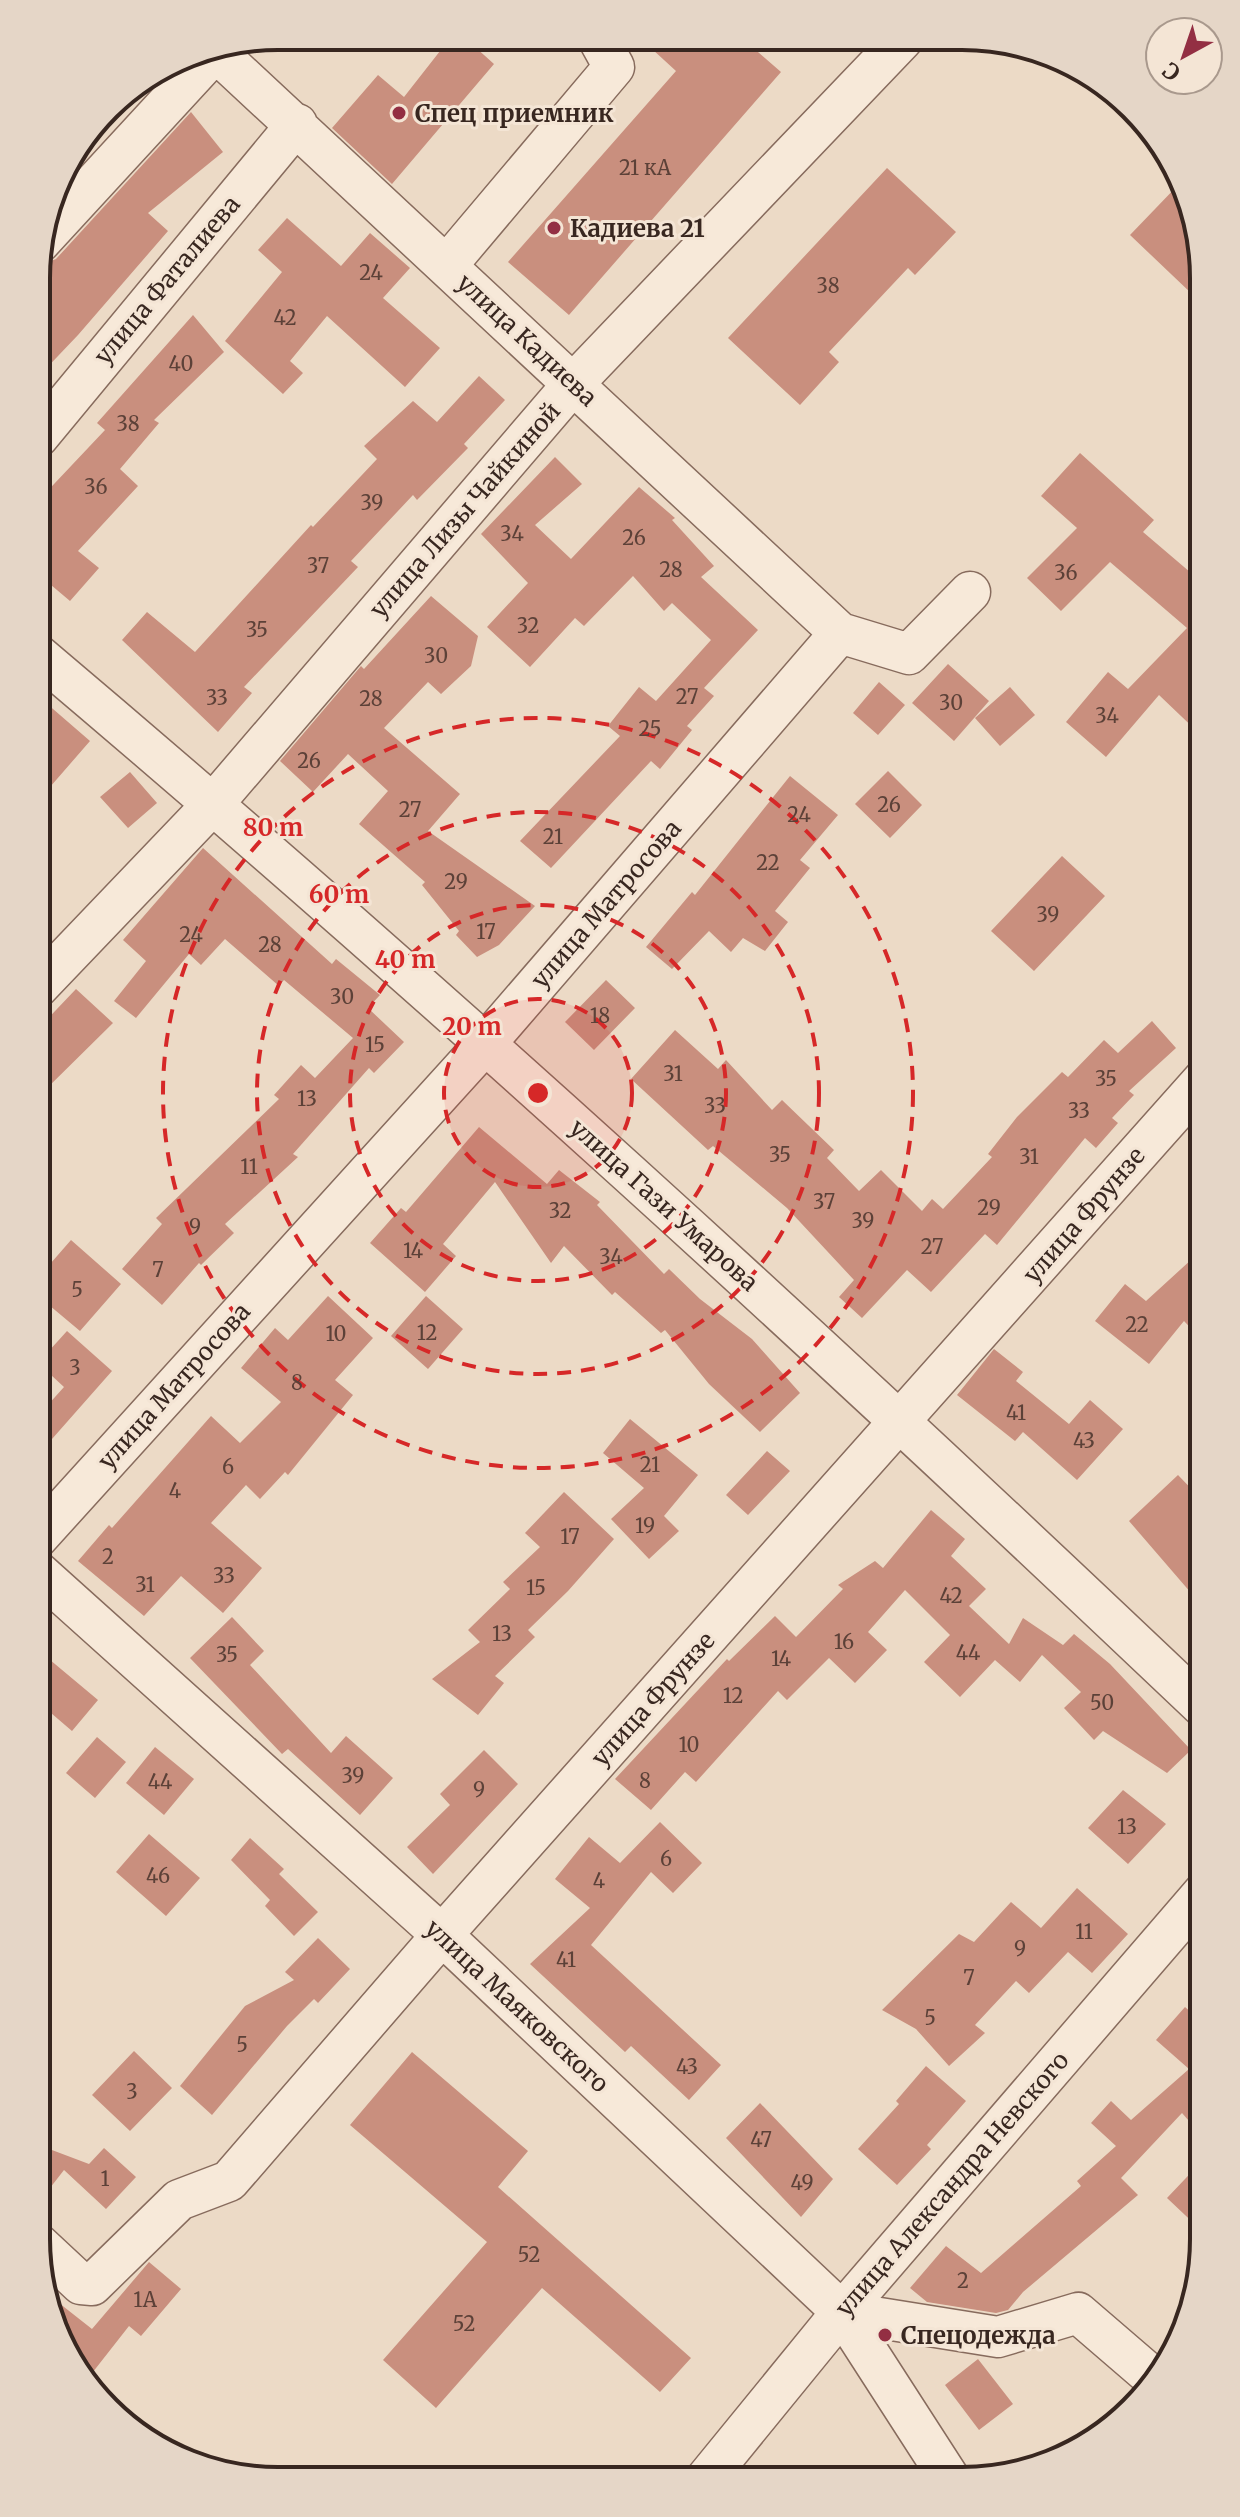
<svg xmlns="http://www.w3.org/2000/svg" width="1240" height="2517" viewBox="0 0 1240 2517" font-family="Merriweather,serif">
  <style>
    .building { fill: #c98f7e }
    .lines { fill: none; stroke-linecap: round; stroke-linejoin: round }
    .minor-casing { stroke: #876b5d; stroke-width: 43 }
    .minor { stroke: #f7e9d9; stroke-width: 40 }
    .ring { fill: none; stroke: #d62828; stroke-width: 4; stroke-dasharray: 14 10 }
    .poi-dot { fill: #932f43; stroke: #f4e5d5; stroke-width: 3 }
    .labels { text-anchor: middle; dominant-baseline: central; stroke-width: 6; stroke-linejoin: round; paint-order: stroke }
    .number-label { font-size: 20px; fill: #5c4138 }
    .poi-label { font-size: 24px; font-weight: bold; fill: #382720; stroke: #f4e5d5; text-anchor: start }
    .street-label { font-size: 24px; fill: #382720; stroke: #f4e5d5 }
    .rim { fill: none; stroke: #382720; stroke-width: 4 }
    .centre { fill: #d62828; stroke: #f4e5d5; stroke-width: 4 }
    .ring-label { font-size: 24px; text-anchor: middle; font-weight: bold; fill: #d62828; stroke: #f4e5d5; stroke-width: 6; stroke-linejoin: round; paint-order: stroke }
  </style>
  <rect width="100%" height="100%" fill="#ecdac6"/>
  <path class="building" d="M451 37H464L494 64 392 184 332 128 378 75 404 97Z
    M640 38 743 39 781 72 569 315 508 262 676 71Z
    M191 112 223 152 148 213 168 231 78 335 38 377V266L56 259Z
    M887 168 956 232 915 275 908 268 829 352 839 362 800 405 728 338Z
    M1180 183 1191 201 1204 278 1192 294 1130 235Z
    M287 218 341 266 370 233 410 268 383 298 440 348 405 387 327 316 290 361 303 373 283 394 225 341 282 272 258 250Z
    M193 315 224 352 154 420 159 423 120 469 138 486 78 551 99 568 70 601 38 574V501L105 430 97 423Z
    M479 376 505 400 464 444 468 448 417 500 413 495 351 561 358 567 244 687 252 693 218 732 122 640 147 612 195 652 311 525 313 527 377 459 364 446 413 401 437 422Z
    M1080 453 1154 520 1143 532 1204 584V738L1159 695 1106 757 1066 722 1108 672 1128 689 1187 628 1110 562 1061 611 1027 578 1077 528 1041 496Z
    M555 457 582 484 535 525 571 559 639 487 675 518 672 520 714 566 701 577 758 630 704 688 714 696 687 726 692 730 660 769 651 761 551 868 520 841 620 736 608 726 639 687 656 701 711 640 672 603 664 611 633 576 584 626 575 618 530 667 487 627 528 583 481 534Z
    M431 596 478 636 471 666 441 694 428 682 384 728 460 794 428 831 535 906 499 945 477 957 456 935 459 931 422 885 425 882 359 824 388 791 348 754 313 792 280 761 361 666 364 669Z
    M948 664 989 701 954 741 912 703Z
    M879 682 905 705 878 735 853 713Z
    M1010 687 1035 715 1000 746 975 718Z
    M38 696 90 741 37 802 38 753Z
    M888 771 922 805 890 838 855 804Z
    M130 772 157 803 128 828 100 797Z
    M790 776 838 815 800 860 810 868 775 911 788 922 765 951 743 938 731 952 709 931 672 969 646 947 692 892 695 895Z
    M203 848 332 964 336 959 380 995 368 1008 404 1042 374 1073 369 1068 293 1154 298 1157 225 1224 234 1233 201 1265 199 1263 162 1305 122 1269 162 1224 156 1218 279 1099 274 1095 301 1065 315 1078 353 1038 284 980 279 986 225 939 201 965 189 954 136 1018 114 1001 146 961 123 940Z
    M1062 856 1105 896 1034 971 991 931Z
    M606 980 635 1008 594 1050 565 1022Z
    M76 989 113 1023 37 1098V1030Z
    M1152 1021 1176 1048 1129 1091 1134 1095 1112 1118 1118 1123 1096 1148 1085 1138 997 1245 985 1234 931 1292 907 1270 862 1318 839 1297 854 1280 787 1208 713 1146 708 1150 631 1079 675 1030 718 1069 726 1060 772 1110 782 1100 834 1150 827 1158 859 1191 881 1170 922 1211 932 1199 943 1209 992 1157 988 1154 1017 1117 1062 1072 1068 1077 1104 1040 1118 1053Z
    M479 1127 547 1184 559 1170 600 1202 597 1205 664 1274 669 1269 700 1299 752 1339 800 1393 760 1432 709 1384 665 1330 661 1333 615 1292 612 1295 564 1246 551 1263 495 1182 443 1244 456 1256 425 1292 370 1243 401 1208 406 1212Z
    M71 1240 121 1284 80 1331 37 1295V1279Z
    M1204 1248V1342L1184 1321 1149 1364 1095 1321 1125 1284 1146 1301Z
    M328 1296 373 1338 335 1380 353 1395 288 1475 285 1472 260 1499 246 1485 211 1523 262 1568 223 1613 181 1576 144 1616 78 1561 109 1525 112 1528 211 1416 240 1443 281 1402 241 1368 275 1328 288 1340Z
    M426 1296 463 1329 428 1369 391 1336Z
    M67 1331 112 1371 37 1456V1417L64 1387 38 1363Z
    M994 1349 1023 1372 1016 1381 1069 1424 1090 1400 1123 1429 1077 1480 1023 1432 1015 1441 957 1395Z
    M630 1419 698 1475 664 1516 679 1531 649 1559 611 1519 644 1488 603 1453Z
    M767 1451 790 1471 748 1515 726 1495Z
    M1178 1475 1204 1502V1608L1129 1521Z
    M564 1492 614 1539 568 1591 528 1630 535 1637 495 1676 504 1683 478 1715 432 1679 480 1642 468 1630 510 1589 503 1582 540 1547 525 1533Z
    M931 1510 965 1539 951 1556 986 1589 969 1606 1009 1644 1023 1618 1063 1645 1074 1634 1110 1664 1191 1750 1167 1773 1103 1731 1094 1740 1064 1708 1081 1692 1042 1655 1020 1682 995 1660 960 1697 924 1662 950 1635 905 1590 868 1632 887 1650 855 1683 829 1658 787 1700 778 1691 696 1782 685 1772 651 1810 615 1779 727 1659 729 1661 775 1616 796 1637 843 1589 838 1585 875 1561 883 1568Z
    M232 1617 264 1651 250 1665 331 1753 346 1736 393 1778 360 1815 288 1749 282 1754 190 1658Z
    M37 1649 98 1700 72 1731 37 1701Z
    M97 1737 126 1762 95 1798 66 1773Z
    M155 1747 194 1779 164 1815 126 1783Z
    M484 1750 518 1784 433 1874 407 1847 450 1805 440 1794Z
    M1123 1790 1166 1824 1128 1864 1088 1828Z
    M660 1822 702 1863 673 1893 651 1872 591 1945 721 2065 689 2100 631 2046 625 2052 530 1964 590 1908 555 1879 589 1837 620 1863Z
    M149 1834 200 1878 166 1916 116 1872Z
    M250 1838 284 1869 279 1874 318 1912 294 1936 265 1906 270 1900 231 1860Z
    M1077 1888 1128 1934 1092 1973 1068 1952 1029 1993 1016 1981 975 2025 985 2033 949 2066 916 2029 882 2010 959 1934 974 1942 1011 1902 1041 1928Z
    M318 1938 350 1969 318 2003 314 1999 287 2026 212 2115 180 2086 245 2006 294 1980 285 1972Z
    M1185 2007 1204 2024 1203 2137 1182 2113 1121 2178 1138 2195 1023 2292 1008 2310 996 2313 927 2302 910 2288 946 2246 981 2273 1081 2186 1077 2181 1116 2146 1091 2123 1111 2101 1131 2120 1189 2069 1156 2040Z
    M134 2051 172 2088 130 2131 92 2095Z
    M412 2052 528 2151 498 2187 691 2358 660 2392 542 2288 436 2408 383 2360 487 2242 350 2125Z
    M926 2066 966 2101 927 2145 931 2149 897 2185 858 2149 899 2104 896 2101Z
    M760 2103 833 2179 801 2217 726 2138Z
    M36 2144 89 2164 104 2148 136 2177 106 2209 64 2170 36 2206Z
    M1203 2160V2232L1167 2198Z
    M149 2262 181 2289 141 2336 129 2326 89 2377 49 2316 45 2292 92 2329Z
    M978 2359 1013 2404 979 2430 945 2385Z"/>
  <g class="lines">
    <g class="minor-casing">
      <path id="minor" d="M213 49 840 633
        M39 243 215 52
        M447 265 614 67 598 38
        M38 437 297 124
        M38 655C438 993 824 1347 1204 1708
        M37 988 213 804 573 384 902 40
        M37 1538 486 1043 840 633 909 654 970 592
        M37 1571 442 1935 842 2312 951 2481
        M37 2243 81 2284 92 2285 179 2200 229 2181 442 1935 1204 1079
        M842 2312 998 2337 1078 2313 1157 2381
        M705 2480 842 2312 1204 1892"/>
    </g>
    <use href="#minor" class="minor"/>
  </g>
  <circle cx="538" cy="1093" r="94" fill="#d62828" fill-opacity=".12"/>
  <g class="ring">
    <circle cx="538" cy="1093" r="94"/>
    <circle cx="538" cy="1093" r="188"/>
    <circle cx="538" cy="1093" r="281"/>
    <circle cx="538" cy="1093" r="375"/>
  </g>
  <g class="poi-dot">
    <circle cx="399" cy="113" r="8"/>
    <circle cx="554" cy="228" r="8"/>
    <circle cx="885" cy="2335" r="8"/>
  </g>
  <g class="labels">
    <g class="number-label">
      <text x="645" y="167">21 кА</text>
      <text x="371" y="272">24</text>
      <text x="828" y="285">38</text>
      <text x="285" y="317">42</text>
      <text x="181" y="363">40</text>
      <text x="128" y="423">38</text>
      <text x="96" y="486">36</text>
      <text x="372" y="502">39</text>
      <text x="512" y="533">34</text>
      <text x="634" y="537">26</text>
      <text x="318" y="565">37</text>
      <text x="671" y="569">28</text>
      <text x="1066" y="572">36</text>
      <text x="528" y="625">32</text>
      <text x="257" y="629">35</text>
      <text x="436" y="655">30</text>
      <text x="687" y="696">27</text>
      <text x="217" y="697">33</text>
      <text x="371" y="698">28</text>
      <text x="951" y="702">30</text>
      <text x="1107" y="715">34</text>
      <text x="650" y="728">25</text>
      <text x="309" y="760">26</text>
      <text x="889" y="804">26</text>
      <text x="410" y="809">27</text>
      <text x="799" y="814">24</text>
      <text x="553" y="836">21</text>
      <text x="768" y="862">22</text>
      <text x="456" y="881">29</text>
      <text x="1048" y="914">39</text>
      <text x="486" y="931">17</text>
      <text x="191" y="934">24</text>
      <text x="270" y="944">28</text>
      <text x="342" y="996">30</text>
      <text x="600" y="1015">18</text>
      <text x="375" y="1044">15</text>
      <text x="673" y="1073">31</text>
      <text x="1106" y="1078">35</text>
      <text x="307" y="1098">13</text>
      <text x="715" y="1105">33</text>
      <text x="1079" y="1110">33</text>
      <text x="780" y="1154">35</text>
      <text x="1029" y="1156">31</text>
      <text x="249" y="1166">11</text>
      <text x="824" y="1201">37</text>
      <text x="989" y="1207">29</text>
      <text x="560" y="1210">32</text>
      <text x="863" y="1220">39</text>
      <text x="195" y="1226">9</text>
      <text x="932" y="1246">27</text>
      <text x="413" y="1250">14</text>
      <text x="611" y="1256">34</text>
      <text x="158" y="1269">7</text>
      <text x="77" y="1289">5</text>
      <text x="1137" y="1324">22</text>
      <text x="427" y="1332">12</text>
      <text x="336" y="1333">10</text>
      <text x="75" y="1367">3</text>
      <text x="297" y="1382">8</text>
      <text x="1016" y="1412">41</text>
      <text x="1084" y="1440">43</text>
      <text x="650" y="1464">21</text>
      <text x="228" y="1466">6</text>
      <text x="175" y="1490">4</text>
      <text x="645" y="1525">19</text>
      <text x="570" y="1536">17</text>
      <text x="108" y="1556">2</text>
      <text x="224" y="1575">33</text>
      <text x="145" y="1584">31</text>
      <text x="536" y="1587">15</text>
      <text x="951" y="1595">42</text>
      <text x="502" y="1633">13</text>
      <text x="844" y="1641">16</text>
      <text x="968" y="1652">44</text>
      <text x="227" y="1654">35</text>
      <text x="781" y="1658">14</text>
      <text x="733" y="1695">12</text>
      <text x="1102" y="1702">50</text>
      <text x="689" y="1744">10</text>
      <text x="353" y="1775">39</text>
      <text x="645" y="1780">8</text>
      <text x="160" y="1781">44</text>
      <text x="479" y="1789">9</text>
      <text x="1127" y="1826">13</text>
      <text x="666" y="1858">6</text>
      <text x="158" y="1875">46</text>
      <text x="599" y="1880">4</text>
      <text x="1084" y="1931">11</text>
      <text x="1020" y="1948">9</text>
      <text x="566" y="1959">41</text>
      <text x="969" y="1977">7</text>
      <text x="930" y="2017">5</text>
      <text x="242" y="2044">5</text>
      <text x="687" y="2066">43</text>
      <text x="132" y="2091">3</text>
      <text x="761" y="2139">47</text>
      <text x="105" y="2178">1</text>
      <text x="802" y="2182">49</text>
      <text x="529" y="2254">52</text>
      <text x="963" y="2280">2</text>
      <text x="145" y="2299">1А</text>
      <text x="464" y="2323">52</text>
    </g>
    <g class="poi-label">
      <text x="415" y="113">Спец приемник</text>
      <text x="570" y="228">Кадиева 21</text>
      <text x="901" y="2335">Спецодежда</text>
    </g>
    <g class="street-label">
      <text transform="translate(167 280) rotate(-50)">улица Фаталиева</text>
      <text transform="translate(527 340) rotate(43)">улица Кадиева</text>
      <text transform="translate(465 510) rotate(-49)">улица Лизы Чайкиной</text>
      <text transform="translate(606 904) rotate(-49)">улица Матросова</text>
      <text transform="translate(664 1205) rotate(42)">улица Гази Умарова</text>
      <text transform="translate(1084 1215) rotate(-49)">улица Фрунзе</text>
      <text transform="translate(174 1386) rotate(-48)">улица Матросова</text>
      <text transform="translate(653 1699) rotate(-48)">улица Фрунзе</text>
      <text transform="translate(517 2006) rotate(43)">улица Маяковского</text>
      <text transform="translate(952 2184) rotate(-49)">улица Александра Невского</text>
    </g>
  </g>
  <path d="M0 0H1240V2517H0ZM278 50H962A228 228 0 0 1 1190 278V2239A228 228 0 0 1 962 2467H278A228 228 0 0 1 50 2239V278A228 228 0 0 1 278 50Z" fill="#e5d6c7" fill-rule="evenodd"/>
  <path class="rim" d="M278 50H962A228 228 0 0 1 1190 278V2239A228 228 0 0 1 962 2467H278A228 228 0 0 1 50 2239V278A228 228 0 0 1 278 50Z"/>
  <circle cx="538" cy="1093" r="12" class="centre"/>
  <g class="ring-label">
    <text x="273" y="836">80 m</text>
    <text x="339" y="903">60 m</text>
    <text x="405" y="968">40 m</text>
    <text x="472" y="1035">20 m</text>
  </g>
  <g transform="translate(1184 56) rotate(220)"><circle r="38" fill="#f4e5d5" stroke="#a9998d" stroke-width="2"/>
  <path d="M0-6L14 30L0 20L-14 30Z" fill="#932f43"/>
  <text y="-12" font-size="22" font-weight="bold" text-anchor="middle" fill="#382720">С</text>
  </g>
</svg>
